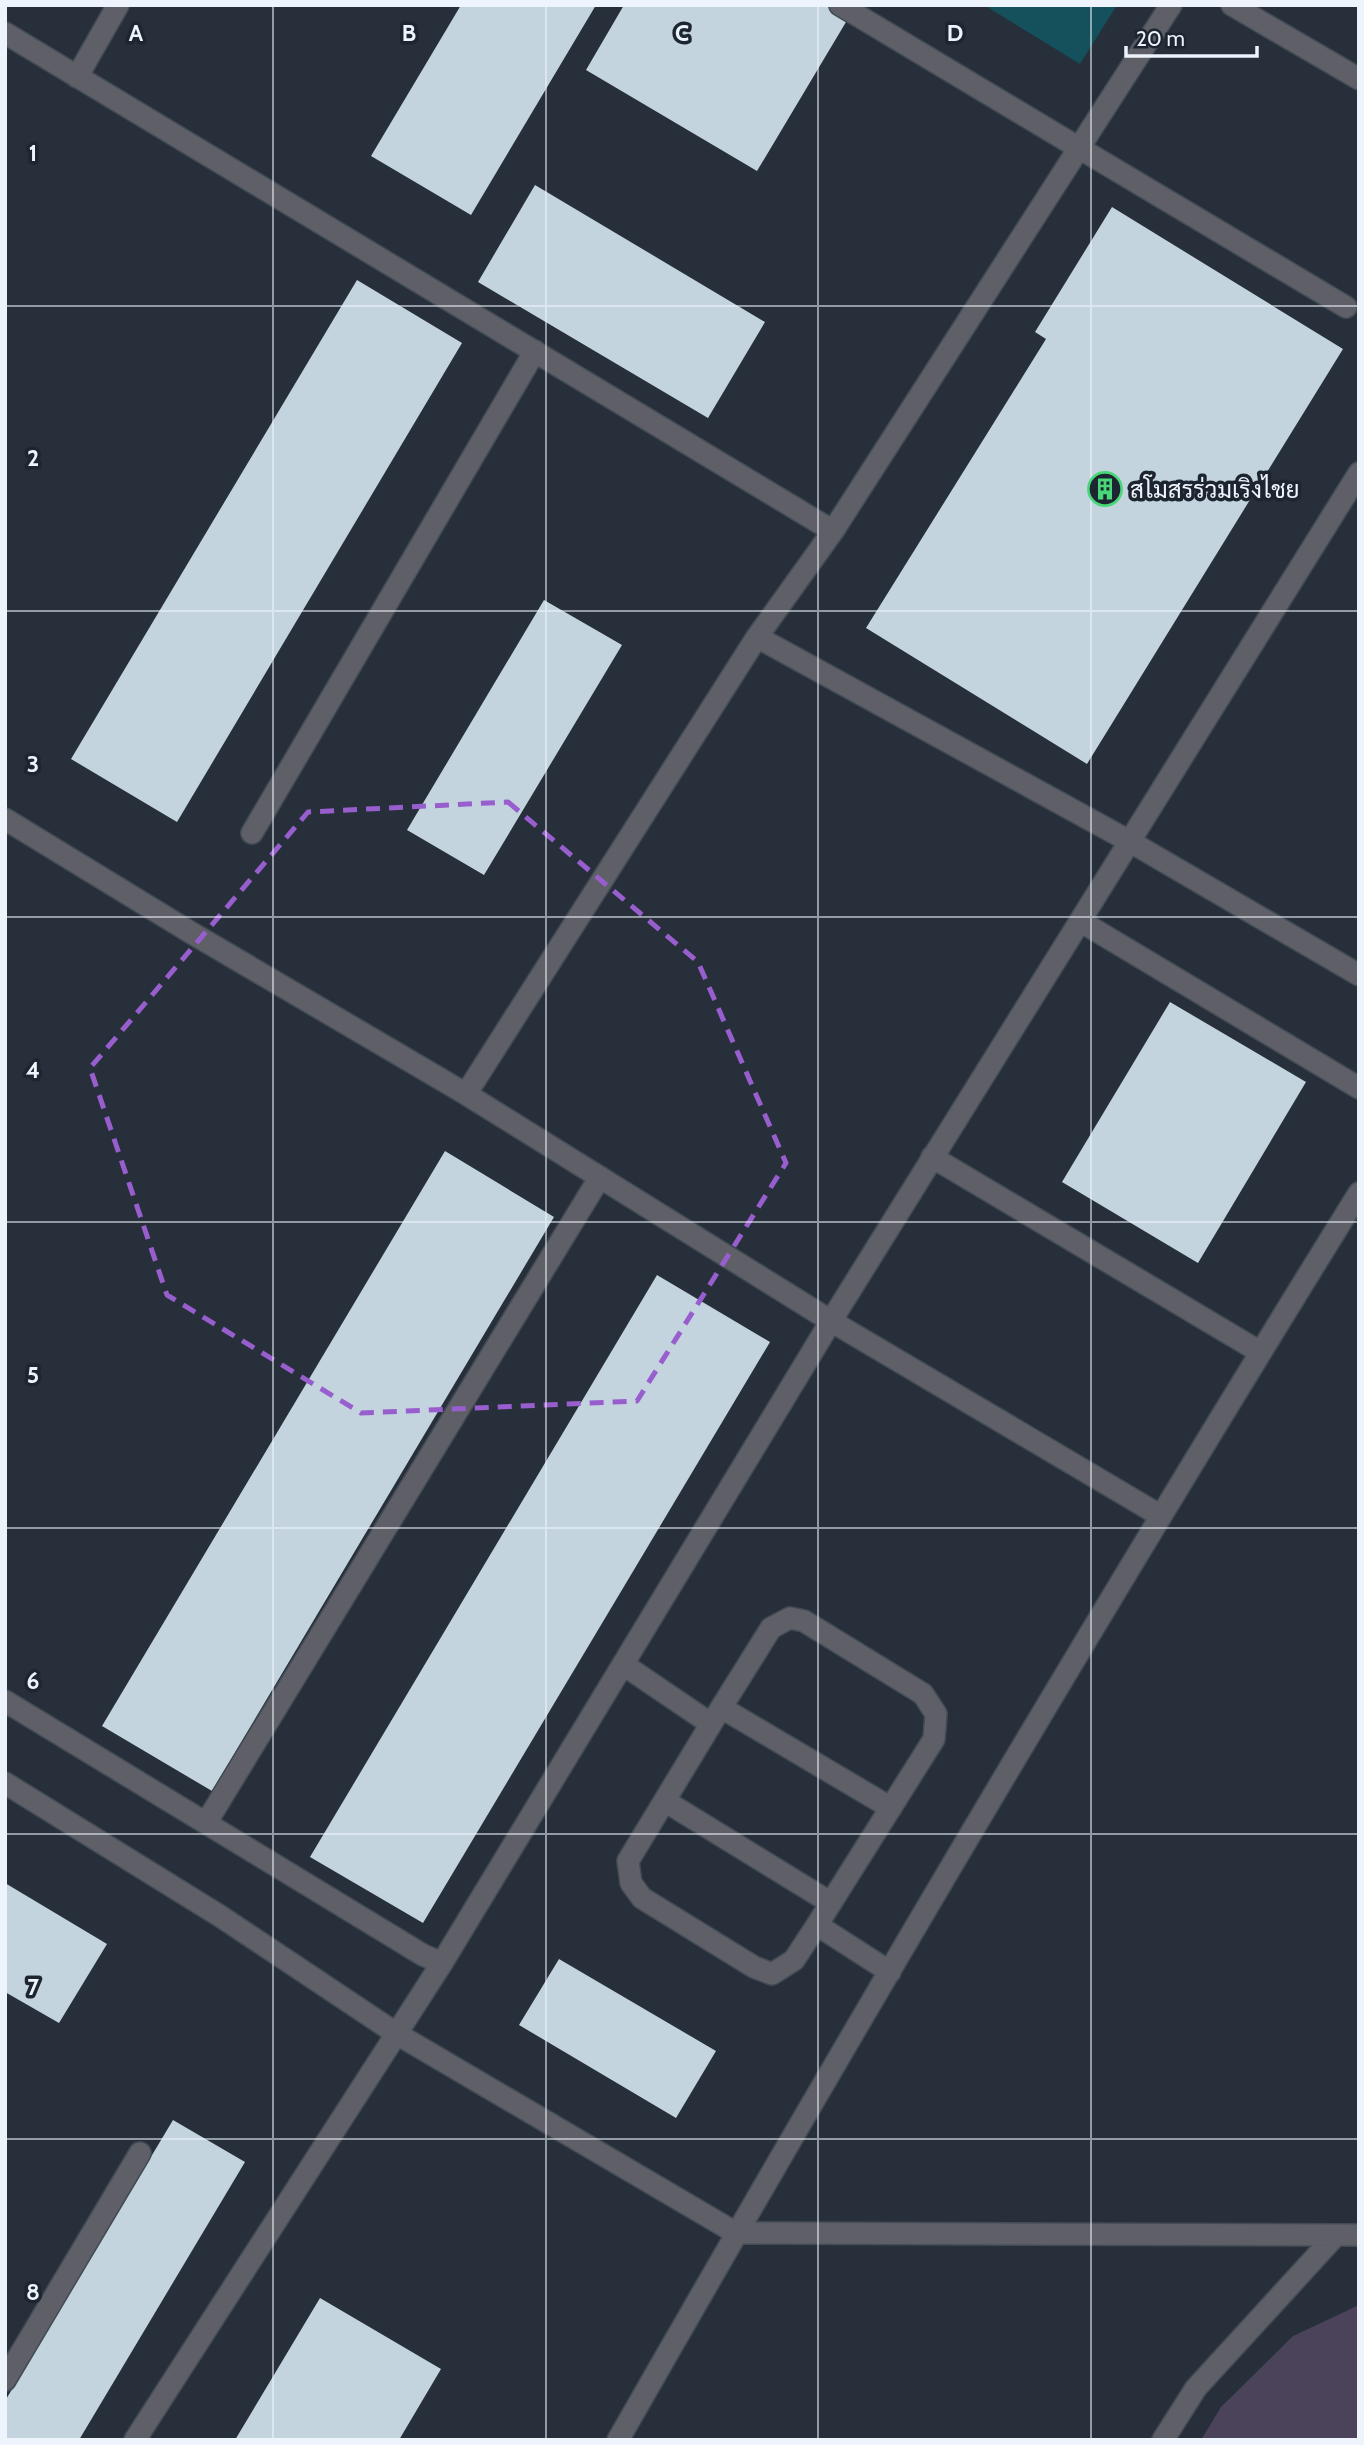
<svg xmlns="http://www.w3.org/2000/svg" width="1364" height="2445" viewBox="0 0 1364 2445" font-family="Cabin,Sarabun,sans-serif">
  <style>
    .green { fill: #4a4359 }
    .water { fill: #14515d }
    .building { fill: #c3d4df }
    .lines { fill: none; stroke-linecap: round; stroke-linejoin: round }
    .service-casing { stroke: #424b55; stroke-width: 24 }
    .service { stroke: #5f6067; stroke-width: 21 }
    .marked { fill: none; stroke: #985ece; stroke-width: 5; stroke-dasharray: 14 9; stroke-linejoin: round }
    .grid { fill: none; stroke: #eef4fb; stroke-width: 2; stroke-opacity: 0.55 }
    .labels { text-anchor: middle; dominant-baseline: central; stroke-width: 7; stroke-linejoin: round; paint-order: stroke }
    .poi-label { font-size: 24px; fill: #eef4fb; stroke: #1d2530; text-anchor: start }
    .grid-label { font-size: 23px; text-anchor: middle; font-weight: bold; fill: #eef4fb; stroke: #1d2530; stroke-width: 7; stroke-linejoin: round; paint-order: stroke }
  </style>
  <rect width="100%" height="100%" fill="#262f3a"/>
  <path class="green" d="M1359 2305V2440H1201L1221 2407 1293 2336Z"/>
  <path class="water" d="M984 5H1117L1080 64Z"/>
  <path class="building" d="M461 5H596L471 215 371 156Z
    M624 5H830L849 17 757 171 586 70Z
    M535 185 765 322 708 418 478 282Z
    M1112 207 1343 349 1087 764 866 628 1046 339 1035 332Z
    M357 280 462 343 177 822 71 759Z
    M544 600 622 645 484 875 407 830Z
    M1170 1002 1306 1082 1198 1263 1062 1182Z
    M445 1151 554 1217 212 1791 102 1726Z
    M657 1275 770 1342 423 1923 310 1857Z
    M5 1883 107 1944 59 2023 5 1992Z
    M559 1959 716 2051 676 2118 519 2025Z
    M173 2120 245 2162 79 2440H5V2401Z
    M320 2298 441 2369 399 2440H235Z"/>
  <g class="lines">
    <g class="service-casing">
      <path id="service" d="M1171 5 1079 148 1346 307
        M1232 5 1359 79
        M5 33 833 531
        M77 77 118 5
        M757 637 1129 841 1359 975
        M5 819 190 932 466 1094 831 1321 1161 1516
        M252 833 535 351
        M1080 921 1359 1088
        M466 1094 757 637 833 531 1079 148 840 5
        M932 1157 1260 1352
        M624 1665 711 1724 771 1628 790 1618 804 1621 923 1694 936 1714 934 1739 817 1925
        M5 1701 423 1955 442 1963
        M722 1708 891 1808
        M711 1724 628 1861 631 1883 642 1898 754 1967 772 1974 794 1960 817 1925 890 1972
        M5 1783 220 1916 397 2034 736 2233 1359 2235
        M665 1801 831 1903
        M206 1823 600 1177
        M5 2380 140 2153
        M135 2440 442 1963 831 1321 1359 473
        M618 2440C858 2020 1104 1604 1359 1193
        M1163 2440 1196 2388 1336 2235"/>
    </g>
    <use href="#service" class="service"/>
  </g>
  <path class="marked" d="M508 802 698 962 786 1163 637 1401 361 1413 167 1295 90 1068 308 812Z"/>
  <path class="grid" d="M273 5V2440M546 5V2440M818 5V2440M1091 5V2440M5 306H1359M5 611H1359M5 917H1359M5 1222H1359M5 1528H1359M5 1834H1359M5 2139H1359"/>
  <defs>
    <g id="building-ring" transform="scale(1.75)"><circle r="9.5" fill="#1d2530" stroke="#48d779" stroke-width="1.5"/><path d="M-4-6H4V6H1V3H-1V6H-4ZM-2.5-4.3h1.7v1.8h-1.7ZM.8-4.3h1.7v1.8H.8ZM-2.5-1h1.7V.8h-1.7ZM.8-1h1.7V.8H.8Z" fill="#48d779"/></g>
  </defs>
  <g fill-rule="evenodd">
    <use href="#building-ring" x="1105" y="489"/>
  </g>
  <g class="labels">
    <g class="poi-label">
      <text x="1130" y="489">สโมสรร่วมเริงไชย</text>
    </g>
  </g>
  <g class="grid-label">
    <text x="136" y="41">A</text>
    <text x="409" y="41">B</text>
    <text x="682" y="41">C</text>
    <text x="955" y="41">D</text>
    <text x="33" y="161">1</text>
    <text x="33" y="466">2</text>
    <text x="33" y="772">3</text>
    <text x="33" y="1078">4</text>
    <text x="33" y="1383">5</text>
    <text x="33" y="1689">6</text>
    <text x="33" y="1995">7</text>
    <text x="33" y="2300">8</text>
  </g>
  <rect width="1364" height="2445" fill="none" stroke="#eef4fb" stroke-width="14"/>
  <path d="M1126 46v10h131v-10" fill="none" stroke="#eef4fb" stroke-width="3.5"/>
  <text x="1136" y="46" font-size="21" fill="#eef4fb" stroke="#1d2530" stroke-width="5" paint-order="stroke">20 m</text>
</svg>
